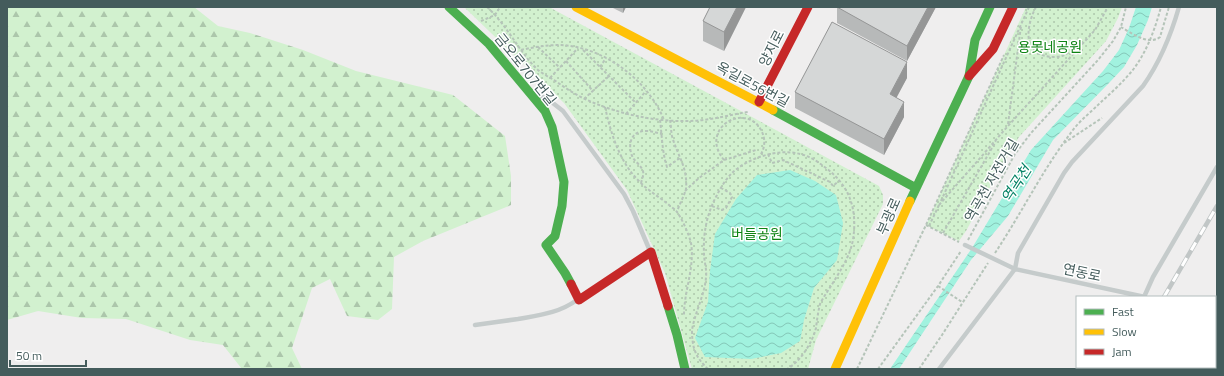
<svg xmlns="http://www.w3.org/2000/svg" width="1224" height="376" viewBox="0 0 1224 376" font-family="'Titillium Web','Noto Sans KR',sans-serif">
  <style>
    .forest { fill: url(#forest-firs) }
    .park { fill: url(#park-dots) }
    .water { fill: url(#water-waves) }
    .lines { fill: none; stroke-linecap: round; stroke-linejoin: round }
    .path { stroke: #b5c4b9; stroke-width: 2; stroke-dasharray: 3 2; stroke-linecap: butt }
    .lane { stroke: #c5cbcb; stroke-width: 4.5 }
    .fast { stroke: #4caf50; stroke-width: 9 }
    .slow { stroke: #ffc107; stroke-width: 9 }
    .jam { stroke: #c62828; stroke-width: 9 }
    .rail-casing { stroke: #c1c6c6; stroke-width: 4.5 }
    .rail { stroke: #fff; stroke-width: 3; stroke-dasharray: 9; stroke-linecap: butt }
    .lane-bridge { stroke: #c5cbcb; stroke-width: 4.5 }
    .wall { fill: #b7b9b9 }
    .shaded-wall { fill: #959696 }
    .building { fill: #d5d7d7; stroke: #959696 }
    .labels { text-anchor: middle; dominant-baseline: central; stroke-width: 3; stroke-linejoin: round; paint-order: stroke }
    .park-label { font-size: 14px; fill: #0e8414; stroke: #fff }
    .street-label { font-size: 14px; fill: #445c5c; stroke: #fff }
    .water-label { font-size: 15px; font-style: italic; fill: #058265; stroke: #fff }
  </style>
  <defs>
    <pattern id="forest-firs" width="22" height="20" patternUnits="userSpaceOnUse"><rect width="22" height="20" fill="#d2f1cf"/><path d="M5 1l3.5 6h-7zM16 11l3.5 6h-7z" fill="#acc6ab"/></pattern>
    <pattern id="park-dots" width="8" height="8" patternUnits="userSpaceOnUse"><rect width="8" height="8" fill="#d2f1cf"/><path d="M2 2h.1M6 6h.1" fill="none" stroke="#acc6ab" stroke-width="1.8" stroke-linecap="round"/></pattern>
    <pattern id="water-waves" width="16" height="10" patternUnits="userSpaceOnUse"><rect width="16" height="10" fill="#a1f2df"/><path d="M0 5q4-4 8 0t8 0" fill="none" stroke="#85c7b8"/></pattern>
  </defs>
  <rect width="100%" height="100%" fill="#efeeee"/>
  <path class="forest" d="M7 7H194L218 26 250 33 303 50 356 71 453 95 505 136 511 176V205L423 241 394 257 392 309 378 320 347 316 330 279 312 288 292 348 302 369H242L223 345 190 340 126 319 82 318 38 311 7 320Z"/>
  <path class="park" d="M464 7H549L879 186 883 195V204L816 340 808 369H692L665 273 627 190 564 103Z
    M1026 7H1122L1118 18 1106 41 1019 137 1001 167 966 231 959 241 926 225Z"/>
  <path class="water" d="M1136 7H1152L1148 20 1137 45 1124 67 1109 83 1053 140 1008 216 971 260 899 369H890L972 248 1031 150 1103 71 1119 50 1129 28Z
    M790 170 815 181 836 195 843 223 837 260 814 288 804 320 800 341 781 353 751 359 705 357 695 338 708 302 710 271 715 234 736 199 757 175Z"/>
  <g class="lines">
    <path class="path" d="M487 7C506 24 517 48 534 66 539 72 547 76 554 80 564 87 574 94 585 99 615 113 654 122 688 121 708 121 728 115 748 112
      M1036 7C1031 16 1027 30 1029 40 1031 55 1049 59 1062 56 1067 54 1073 50 1078 47
      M481 21 495 15 500 7
      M1121 27C1131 33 1149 46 1160 37L1169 7
      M538 47 560 68
      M521 50C534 47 547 45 561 45 604 47 648 80 664 120
      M583 50 636 103
      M566 61 593 91
      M600 67 606 58
      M550 78 578 48
      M584 99 609 76
      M605 107C611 134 620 164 641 183 649 191 659 197 668 204 671 207 675 209 677 212 682 219 689 234 691 243 695 267 684 291 684 315
      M626 114 646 91
      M660 120C662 135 662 152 667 167L680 158
      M670 120C671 125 671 131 672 136 677 155 688 167 686 189 685 194 679 205 677 212
      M1008 124 1021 26
      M1064 143 1102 118
      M768 154 772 163 783 160 830 182 833 186 840 180
      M724 160C698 129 745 101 761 130 766 139 765 148 760 156
      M641 183C642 179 644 175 643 171 641 166 636 162 633 158 627 146 630 130 647 131 652 131 657 133 662 134
      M685 191 699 178 724 160 756 150
      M941 201 1029 7
      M939 205 1008 126 1095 30 1108 7
      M712 206 722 210 726 208 732 197 730 193 721 188
      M926 225 959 242
      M929 226 939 205
      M943 233 996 141
      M968 240 1015 154 1031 133 1098 60 1113 41 1121 27 1126 7
      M995 253C1021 214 1042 171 1070 134 1078 122 1090 113 1100 103 1111 93 1123 82 1132 71 1147 52 1155 29 1161 7
      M938 286 962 302
      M708 369C695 357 692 347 692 330 695 312 705 294 706 277 707 270 704 261 704 253 703 233 707 213 717 195 721 187 726 179 732 173 748 158 778 148 800 154 810 156 818 162 826 168 847 184 856 204 854 231 853 252 842 268 831 286 827 292 823 298 820 304 818 312 817 320 816 328 812 343 801 361 787 369
      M857 369 926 225 1004 55
      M878 369 938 286 961 251
      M919 369 942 335 988 263"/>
    <path class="lane" d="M536 93 549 100 563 111 624 194 633 211 650 251
      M1015 269 1145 297
      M1144 297 1153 277 1217 167
      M475 325C489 323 504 321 518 319 540 315 559 313 577 300
      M1215 357 1217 358
      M939 369 1015 269 1018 253 1064 173 1072 162 1143 86C1160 62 1171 35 1179 7
      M1102 369 1103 367"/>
    <path class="fast" d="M449 7 489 44 545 111 552 127 564 182 562 206 555 236 546 245 565 273 571 284
      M773 110 916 188
      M910 201 969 76 975 40 990 7
      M668 306 677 335 685 369"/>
    <path class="slow" d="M576 7 773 110
      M835 369 910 201"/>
    <path class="jam" d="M969 76 993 49 1013 7
      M759 102 808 7
      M571 284 579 300 651 252 668 306"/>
    <g class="rail-casing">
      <path id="rail" d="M1164 297 1217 206
        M1122 369 1123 367"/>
    </g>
    <use href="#rail" class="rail"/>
    <path class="lane-bridge" d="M965 245 1015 269"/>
  </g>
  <path class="wall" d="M611 7H626L623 13Z
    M710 7H746L724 51 703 41V21Z
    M837 7H936L907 61 837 23Z
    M907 78 896 97 904 117 884 155 795 108V92Z"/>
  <path class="shaded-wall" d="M623 7H626L623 13Z
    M737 7H746L724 51V32Z
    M928 7H936L907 61V46Z
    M907 62V78L890 110V94Z
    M904 102V117L884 155V139Z"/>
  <path class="building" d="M710 7H737L724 32 703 21Z
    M837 7H928L907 46Z
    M832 22 907 62 890 94 904 102 884 139 795 92Z"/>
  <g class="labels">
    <g class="park-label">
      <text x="1050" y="46">용못네공원</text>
      <text x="757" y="233">버들공원</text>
    </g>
    <g class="street-label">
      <text transform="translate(771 48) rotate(-63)">양지로</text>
      <text transform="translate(526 69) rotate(51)">금오로707번길</text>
      <text transform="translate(753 84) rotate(28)">옥길로56번길</text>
      <text transform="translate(991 180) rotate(-60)">역곡천 자전거길</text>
      <text transform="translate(888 216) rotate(-66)">부광로</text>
      <text transform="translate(1082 272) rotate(12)">연동로</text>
    </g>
    <g class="water-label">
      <text transform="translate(1016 184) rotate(-57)">역곡천</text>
    </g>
  </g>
  <rect width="1224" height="376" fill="none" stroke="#445c5c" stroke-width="16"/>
  <rect x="1076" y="296" width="140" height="72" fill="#ffffff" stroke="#b4bebe"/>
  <rect x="1084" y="309" width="20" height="6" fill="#4caf50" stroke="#b4bebe"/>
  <text x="1112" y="316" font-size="12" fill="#445c5c">Fast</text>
  <rect x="1084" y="329" width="20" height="6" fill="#ffc107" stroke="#b4bebe"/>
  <text x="1112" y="336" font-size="12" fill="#445c5c">Slow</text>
  <rect x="1084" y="349" width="20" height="6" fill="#c62828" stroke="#b4bebe"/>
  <text x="1112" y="356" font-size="12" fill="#445c5c">Jam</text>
  <path d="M10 360v6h76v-6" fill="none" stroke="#445c5c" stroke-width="2"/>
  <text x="16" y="360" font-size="12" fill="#445c5c" stroke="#ffffff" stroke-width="3" paint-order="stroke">50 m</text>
</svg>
